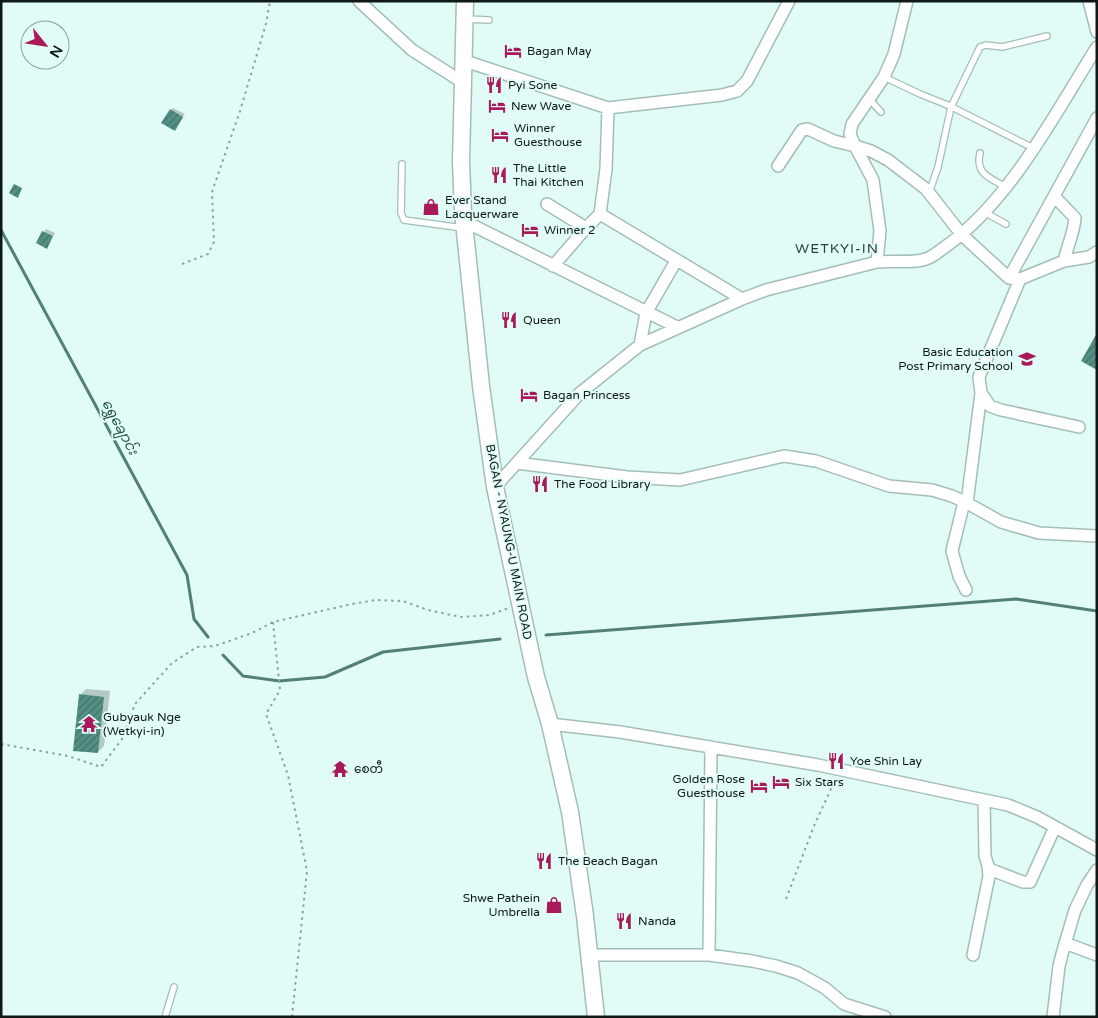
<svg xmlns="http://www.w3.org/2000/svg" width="1098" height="1018" viewBox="0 0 1098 1018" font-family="'Varela Round','Noto Sans Myanmar',sans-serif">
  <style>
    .shadow { fill: #0003 }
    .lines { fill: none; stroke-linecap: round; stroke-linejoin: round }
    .stream { stroke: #527f76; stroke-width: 3 }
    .building { fill: url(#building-hatch) }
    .lane-casing { stroke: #a4bdb8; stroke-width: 8 }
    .street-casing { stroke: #a4bdb8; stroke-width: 14 }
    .secondary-casing { stroke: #a4bdb8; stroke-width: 19 }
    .path { stroke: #8ea19d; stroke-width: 2; stroke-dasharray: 2.5 4; stroke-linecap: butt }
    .lane { stroke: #fff; stroke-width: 5.5 }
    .street { stroke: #fff; stroke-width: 11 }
    .secondary { stroke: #fff; stroke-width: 16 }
    .labels { text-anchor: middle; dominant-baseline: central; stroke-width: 4; stroke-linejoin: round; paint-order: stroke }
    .poi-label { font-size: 12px; fill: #0f1816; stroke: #e1fcf6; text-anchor: start }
    .street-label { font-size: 12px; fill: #0f1816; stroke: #e1fcf6 }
    .neighbourhood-label { font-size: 14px; letter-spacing: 1px; fill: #2b413d; stroke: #e1fcf6 }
    .water-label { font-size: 14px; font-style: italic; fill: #1d5149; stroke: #e1fcf6 }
  </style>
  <defs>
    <pattern id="building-hatch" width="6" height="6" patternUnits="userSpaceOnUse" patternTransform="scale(1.25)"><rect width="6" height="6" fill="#538f84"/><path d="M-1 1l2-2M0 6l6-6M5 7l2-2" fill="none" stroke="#43746b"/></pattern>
  </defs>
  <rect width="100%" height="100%" fill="#e1fcf6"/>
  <path class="shadow" d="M173 108 185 114 177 126 171 110Z
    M46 229 55 233 49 244 37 242Z
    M86 689 110 691 104 746 98 752 80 695Z"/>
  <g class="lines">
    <path class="stream" d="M1 230 187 575 194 619 208 637
      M546 635 1016 599 1097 611
      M223 655 243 676 279 681 325 677 383 652 500 639"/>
  </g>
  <path class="building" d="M170 109 183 117 175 131 161 123Z
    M14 184 22 188 18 198 9 193Z
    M42 231 53 236 47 249 36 243Z
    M1097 333V370L1081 361Z
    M79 694 104 697 98 753 73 751Z"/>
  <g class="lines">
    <g class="lane-casing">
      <path id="lane" d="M467 19 489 20
        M884 77 920 94 950 106 1033 148
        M869 99 881 112
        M980 153C975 174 990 178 1006 187
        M402 164 401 213 404 220 463 228
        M929 193 938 167 951 107 980 47 986 45 1002 47 1047 36
        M984 212 1006 224
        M165 1017 174 987"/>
    </g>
    <g class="street-casing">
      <path id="street" d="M359 1 412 50 464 83
        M907 1 894 54 884 77 852 124 850 134 855 146 871 151 888 160 926 189 962 235 1009 278 1020 279
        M1089 1 1097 32
        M465 61 608 108 722 95 737 91 747 81 789 1
        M778 166 802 130 808 129 834 141 855 146 873 180 880 231 877 262
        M1054 196 1075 218C1074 233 1067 247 1064 261
        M547 204 586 228
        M600 214 742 299
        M464 221 677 327
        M553 266 586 228 600 214 606 169 608 108
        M1009 278 1097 118
        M640 345 646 313 676 261
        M981 393 990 406 1001 410 1079 427
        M517 463 627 477 680 480 784 456 816 461 889 486 932 490 952 496 967 503 1001 522 1039 533 1097 536
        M495 487 580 393 640 345 742 299 766 290 877 262C893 260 911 264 926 259 933 257 939 251 945 247 1011 200 1054 115 1097 47
        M964 502 952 551 959 576 966 590
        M967 503 981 393 979 377 1020 279 1064 261 1089 257 1097 252
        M550 724 620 732 818 765 1008 805 1037 817 1097 850
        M989 869 1023 882H1030L1055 827
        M1065 943 1097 955
        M590 955H709L752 961 776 966 798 973 825 988 844 1004 885 1017
        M709 955 711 747
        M973 955 989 876 988 866 985 856 984 800
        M1053 1017 1059 966 1062 954 1075 910 1087 885 1097 870"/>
    </g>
    <g class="secondary-casing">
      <path id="secondary" d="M465 1 461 161 463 213 481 386 495 487 536 677 550 724 570 812 585 916 596 1017"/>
    </g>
    <path class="path" d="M182 264 208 254 214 242 212 192 240 111 266 24 270 1
      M273 622 280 690 266 714 288 775 307 871 292 1017
      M1 744 68 756 101 767 122 739 135 704 172 663 197 647 215 646 252 633 273 622 352 604 376 600 403 601 428 610 461 617 489 615 509 608
      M786 899 814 826 835 780"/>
    <use href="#lane" class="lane"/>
    <use href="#street" class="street"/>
    <use href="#secondary" class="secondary"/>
  </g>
  <defs>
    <g id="hotel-bare" transform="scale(1.35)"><path d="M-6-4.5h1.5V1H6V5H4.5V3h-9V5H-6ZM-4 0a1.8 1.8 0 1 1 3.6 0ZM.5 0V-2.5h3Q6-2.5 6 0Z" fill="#a81a59" stroke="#e1fcf6" stroke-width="2.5" paint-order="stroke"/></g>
    <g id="restaurant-bare" transform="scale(1.35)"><path d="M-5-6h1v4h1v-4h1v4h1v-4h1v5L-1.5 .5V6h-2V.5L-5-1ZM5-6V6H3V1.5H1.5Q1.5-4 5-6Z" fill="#a81a59" stroke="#e1fcf6" stroke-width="2.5" paint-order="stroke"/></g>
    <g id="shop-bare" transform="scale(1.35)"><path d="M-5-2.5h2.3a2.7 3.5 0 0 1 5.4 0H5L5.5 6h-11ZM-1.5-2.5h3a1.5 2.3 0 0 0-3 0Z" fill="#a81a59" stroke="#e1fcf6" stroke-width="2.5" paint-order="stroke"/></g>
    <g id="school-bare" transform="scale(1.35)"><path d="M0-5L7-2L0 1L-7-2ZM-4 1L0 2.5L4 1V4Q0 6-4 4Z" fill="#a81a59" stroke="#e1fcf6" stroke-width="2.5" paint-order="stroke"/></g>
    <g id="temple-bare" transform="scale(1.35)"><path d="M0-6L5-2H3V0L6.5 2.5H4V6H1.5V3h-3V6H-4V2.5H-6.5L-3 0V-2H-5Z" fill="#a81a59" stroke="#e1fcf6" stroke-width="2.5" paint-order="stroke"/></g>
  </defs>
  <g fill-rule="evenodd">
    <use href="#hotel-bare" x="513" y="51"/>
    <use href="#restaurant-bare" x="494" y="85"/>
    <use href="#hotel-bare" x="497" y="106"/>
    <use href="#hotel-bare" x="500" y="135"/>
    <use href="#restaurant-bare" x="499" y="175"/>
    <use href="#shop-bare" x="431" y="207"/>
    <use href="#hotel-bare" x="530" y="230"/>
    <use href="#restaurant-bare" x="509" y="320"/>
    <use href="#school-bare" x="1027" y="359"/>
    <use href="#hotel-bare" x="529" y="395"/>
    <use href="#restaurant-bare" x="540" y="484"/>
    <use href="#temple-bare" x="89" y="724"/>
    <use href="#restaurant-bare" x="836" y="761"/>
    <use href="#temple-bare" x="340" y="769"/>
    <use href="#hotel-bare" x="781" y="782"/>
    <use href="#hotel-bare" x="759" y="786"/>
    <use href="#restaurant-bare" x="544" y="861"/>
    <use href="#shop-bare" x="554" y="905"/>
    <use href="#restaurant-bare" x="624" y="921"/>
  </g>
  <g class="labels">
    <g class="poi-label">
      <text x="527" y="51">Bagan May</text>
      <text x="508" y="85">Pyi Sone</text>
      <text x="511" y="106">New Wave</text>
      <text x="514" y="128">Winner<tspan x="514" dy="14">Guesthouse</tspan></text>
      <text x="513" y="168">The Little<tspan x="513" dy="14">Thai Kitchen</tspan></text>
      <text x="445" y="200">Ever Stand<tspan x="445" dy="14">Lacquerware</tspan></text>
      <text x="544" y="230">Winner 2</text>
      <text x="523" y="320">Queen</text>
      <text x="1013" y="352" text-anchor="end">Basic Education<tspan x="1013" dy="14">Post Primary School</tspan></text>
      <text x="543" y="395">Bagan Princess</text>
      <text x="554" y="484">The Food Library</text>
      <text x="103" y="717">Gubyauk Nge<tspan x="103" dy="14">(Wetkyi-in)</tspan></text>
      <text x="850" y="761">Yoe Shin Lay</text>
      <text x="354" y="769">စေတီ</text>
      <text x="745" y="779" text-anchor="end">Golden Rose<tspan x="745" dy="14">Guesthouse</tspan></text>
      <text x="795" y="782">Six Stars</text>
      <text x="558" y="861">The Beach Bagan</text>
      <text x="540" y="898" text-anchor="end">Shwe Pathein<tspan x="540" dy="14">Umbrella</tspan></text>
      <text x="638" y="921">Nanda</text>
    </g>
    <g class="street-label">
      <text transform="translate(509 542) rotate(79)">BAGAN - NYAUNG-U MAIN ROAD</text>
    </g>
    <g class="neighbourhood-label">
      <text x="837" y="248">WETKYI-IN</text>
    </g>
    <g class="water-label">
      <text transform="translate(120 427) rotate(62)">ရွှေချောင်း</text>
    </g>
  </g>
  <rect width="1098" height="1018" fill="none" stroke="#0f1816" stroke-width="5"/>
  <g transform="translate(45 45) rotate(120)"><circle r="24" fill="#e1fcf6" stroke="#8da19c"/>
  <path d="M0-4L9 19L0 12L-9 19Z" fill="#a81a59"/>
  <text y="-8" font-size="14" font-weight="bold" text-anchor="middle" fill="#0f1816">N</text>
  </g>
</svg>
